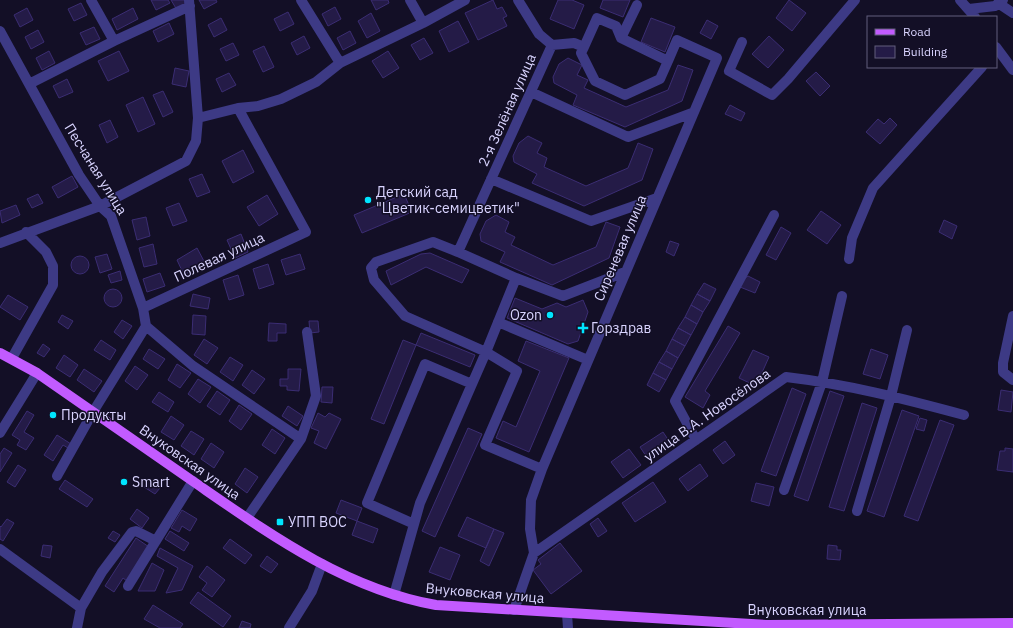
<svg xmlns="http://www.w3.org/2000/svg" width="1013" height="628" viewBox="0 0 1013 628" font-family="'IBM Plex Sans',sans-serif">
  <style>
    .building { fill: #241b47; stroke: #3b2d73 }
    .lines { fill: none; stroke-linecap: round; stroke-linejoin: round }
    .minor { stroke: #3d3a85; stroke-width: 10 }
    .major { stroke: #c25bff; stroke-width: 10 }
    .poi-dot { fill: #00e5ff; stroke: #130f26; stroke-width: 1.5 }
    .labels { text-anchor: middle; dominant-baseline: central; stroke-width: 3; stroke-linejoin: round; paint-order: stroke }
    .street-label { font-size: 14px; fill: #d9d4ff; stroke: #130f26 }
    .poi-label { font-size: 14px; fill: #d9d4ff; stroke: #130f26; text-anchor: start }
  </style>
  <rect width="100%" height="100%" fill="#130f26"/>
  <path class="building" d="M151 0H168L170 3 156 10Z
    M171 0H185L188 5 177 10Z
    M199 0H216L217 2 204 9Z
    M371 0H388L389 3 376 10Z
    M493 0 497 9 502 7 507 16 503 18 507 26 478 40 465 13Z
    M558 0H572L584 5 574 29 550 19Z
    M603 0H630L623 17 600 8Z
    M789 0 806 13 792 31 776 18Z
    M81 3 87 15 74 21 68 9Z
    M335 7 341 19 328 26 322 14Z
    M27 8 33 20 20 27 14 15Z
    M133 8 138 19 117 30 112 19Z
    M288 12 294 24 280 31 274 19Z
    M371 13 380 31 367 38 358 21Z
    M221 18 227 30 214 37 208 25Z
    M651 18 675 27 665 52 641 42Z
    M707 20 718 26 711 39 700 33Z
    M458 21 469 42 449 52 439 31Z
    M169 23 174 34 158 42 153 31Z
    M94 27 100 39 86 45 80 33Z
    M38 30 44 42 31 49 25 37Z
    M350 31 356 43 343 50 337 38Z
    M304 36 310 48 297 55 291 43Z
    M769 36 784 50 768 68 752 54Z
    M424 38 433 53 420 60 411 45Z
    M233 43 239 55 226 61 220 49Z
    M264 46 274 67 263 72 253 51Z
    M49 51 55 63 42 70 36 58Z
    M119 51 129 71 108 81 98 61Z
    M388 51 399 68 383 78 372 61Z
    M568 58 582 65 577 75 588 80 584 88 626 107 668 90 678 65 693 70 682 101 625 127 573 105 577 95 554 83 553 77 559 64Z
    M175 68 189 71 186 87 172 84Z
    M816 72 830 86 820 96 806 81Z
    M229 73 236 85 222 92 216 79Z
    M67 79 73 92 59 98 53 86Z
    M163 91 173 112 163 117 153 95Z
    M143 97 155 124 138 132 126 105Z
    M730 105 745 113 741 121 725 114Z
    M890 118 897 125 880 144 866 132 878 119 884 124Z
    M110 120 118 137 107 143 99 125Z
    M528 136 542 143 537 153 547 158 544 167 586 186 628 168 638 143 653 149 642 180 584 206 532 183 537 174 514 162 513 156 519 143Z
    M243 150 254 172 233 183 222 161Z
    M202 174 210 192 197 197 189 179Z
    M72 176 78 187 58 198 52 187Z
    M38 194 43 203 32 208 27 199Z
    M404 194 412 212 362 233 354 215Z
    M267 195 278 214 259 226 247 207Z
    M179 203 187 221 173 226 166 208Z
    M16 205 20 215 2 223 0 211Z
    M821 211 841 225 827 244 807 230Z
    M496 215 509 222 505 232 515 237 511 245 553 265 596 247 606 222 620 227 609 258 552 285 500 262 505 252 481 241 480 234 486 221Z
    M146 217 150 236 137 240 132 220Z
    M944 220 957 226 952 239 939 232Z
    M781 227 791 233 776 260 766 255Z
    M241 234 248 252 235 258 227 240Z
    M670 241 679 244 674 256 666 252Z
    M153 244 157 264 144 267 139 248Z
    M197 248 205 263 184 275 177 260Z
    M430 253 469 270 462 283 426 267 391 285 386 271 421 254Z
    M107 254 112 269 100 273 95 257Z
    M300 254 305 269 286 275 281 260Z
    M71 265a9 9 0 1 1 18 0a9 9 0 1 1-18 0Z
    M268 264 274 284 259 289 253 269Z
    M120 271 122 280 111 283 108 275Z
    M160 273 165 286 147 292 143 279Z
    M238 275 244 295 229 300 223 280Z
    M748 276 760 282 755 293 740 287 744 279Z
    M704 283 716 289 710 301 697 294Z
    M104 298a9 9 0 1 1 18 0a9 9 0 1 1-18 0Z
    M193 294 210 298 208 309 190 306Z
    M697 294 710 301 703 312 691 305Z
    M8 295 28 307 20 320 0 307Z
    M515 298 542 309 557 303 566 307 583 300 588 312 578 341 568 344 507 318Z
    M691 305 703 312 697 324 685 317Z
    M62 315 73 321 68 329 58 322Z
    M193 315 206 316 205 335 192 334Z
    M685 317 697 324 691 335 678 328Z
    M122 320 132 326 123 339 114 332Z
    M309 321H318L319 332 310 333Z
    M269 323 286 324V333H277V341H268Z
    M728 326 740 333 705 391 710 395 703 408 685 397Z
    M678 328 691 335 685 346 672 339Z
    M421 333 475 355 470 367 416 345Z
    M204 339 218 348 207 364 194 355Z
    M672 339 685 346 678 358 666 351Z
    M101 340 116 350 110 360 94 350Z
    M403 340 416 345 384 424 371 419Z
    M526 341 569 358 529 452 496 438 503 421 516 427 540 371 518 361Z
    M43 344 50 349 44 357 37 353Z
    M149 349 165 359 158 369 143 359Z
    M871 349 888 355 880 379 863 374Z
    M753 350 769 357 756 386 739 378Z
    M666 351 678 358 672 369 659 362Z
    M64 355 78 365 70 377 56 368Z
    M230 357 243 365 233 381 220 372Z
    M659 362 672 369 666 380 653 373Z
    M177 364 191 373 180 388 168 380Z
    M135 366 148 375 137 390 125 381Z
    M84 369 102 381 94 392 77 380Z
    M288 369H301L299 391 287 390V386H280V379H288Z
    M252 370 265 379 254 394 242 385Z
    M653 373 666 380 659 392 647 385Z
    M198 379 211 387 200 403 188 394Z
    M322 387H333L332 403 321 402Z
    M792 388 806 394 776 476 761 471Z
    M1001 390 1013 392 1011 412 998 410Z
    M217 391 230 400 220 415 207 406Z
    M830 391 844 396 808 501 794 496Z
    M159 392 174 402 168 412 152 402Z
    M862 403 877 408 844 511 829 507Z
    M239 405 252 414 241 430 229 421Z
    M288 406 303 416 297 426 282 416Z
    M902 410 919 416 884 517 867 511Z
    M27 411 34 415 24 432 34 438 26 450 17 445 20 440 12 435Z
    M318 413 325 417 329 413 341 419 326 449 314 443 319 431 311 428Z
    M171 416 184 425 174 440 161 432Z
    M920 418 927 420 924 431 916 429Z
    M940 420 954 425 918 521 904 516Z
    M468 428 482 434 435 537 422 531Z
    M272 429 285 438 275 454 262 445Z
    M191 431 204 439 194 455 181 446Z
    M663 432 671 444 648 459 640 447Z
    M57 435 71 444 68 448 63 445 53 461 44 455Z
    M725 441 735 455 723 464 713 450Z
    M211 443 224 452 214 468 201 459Z
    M4 448 12 453 0 472V454Z
    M1005 448 1013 449V472L997 470 1000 451H1005Z
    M629 449 641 465 623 478 611 462Z
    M700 464 708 476 688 491 679 479Z
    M18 465 26 470 15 487 7 482Z
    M245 468 258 477 247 493 235 484Z
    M65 480 93 499 87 507 59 489Z
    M148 480 160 488 155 494 144 487Z
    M653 482 666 502 635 522 622 503Z
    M756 483 774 487 769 506 751 501Z
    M341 500 362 508 357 521 378 529 373 543 352 535 357 521 336 513Z
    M137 509 149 518 142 528 130 519Z
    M182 510 197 519 190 531 182 526 179 532 171 528Z
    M467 517 494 529 486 548 458 536Z
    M598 518 607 531 598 537 590 524Z
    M7 519 14 523 3 541 0 539V526L1 527Z
    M494 529 504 533 489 566 480 561Z
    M113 531 120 535 115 542 108 538Z
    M170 531 189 543 184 551 165 539Z
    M136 538 149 547 127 581 123 578 114 592 105 586Z
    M230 539 252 555 245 564 223 548Z
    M560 543 582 571 551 594 533 570 541 564 538 560Z
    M43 545 52 546 50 558 41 556Z
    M828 545 837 546V550H841L840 560 827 559Z
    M440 547 460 555 450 580 429 572Z
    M160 548 193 566 182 590 166 593 178 568 157 556Z
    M267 556 278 564 271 573 260 566Z
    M152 563 164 570 155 591H138Z
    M207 566 225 580 212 597 202 590 207 583 199 577Z
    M198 592 231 616 223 627 190 603Z
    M153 605 183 624 180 628H160L144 619Z
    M242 621 251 624 250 628H239Z"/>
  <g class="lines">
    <path class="minor" d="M91 0 114 41
      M301 0 340 63
      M410 0 423 23
      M960 0 975 17
      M998 3 1013 13
      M969 9 995 6 1003 0
      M0 31 79 175 100 206 111 216 143 308 146 326 93 412 57 476
      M621 38 637 5
      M742 42 729 71 772 95 788 79 855 0
      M584 47 581 53 595 81 625 95 660 79 668 61
      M996 47 1013 70
      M29 84 114 41 190 6
      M531 92 628 137 692 113
      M198 118 238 108 258 106 281 99 316 82 340 63 423 23 465 0
      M491 179 591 221 657 198
      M0 243 100 206 186 161 196 141 198 118 189 0
      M458 252 433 242 376 262 371 268 374 280 405 316 486 352 517 371 485 445 542 469
      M849 259 852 238 873 188 982 67
      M516 278 563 296 625 272
      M143 308 306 232 238 108
      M1013 316 1003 363V372L1013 380
      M498 322 588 360
      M146 326 193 366 301 439
      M12 358 53 285V266L46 252 26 232
      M0 433 37 373
      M696 440 675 401 774 215
      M784 490 822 382 842 296
      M857 511 891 396 907 330
      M247 518 301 439 316 396 307 332
      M414 524 367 503 425 364 472 384
      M0 549 81 608
      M534 553 786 377C846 384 905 399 964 415
      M128 586 193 481
      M394 595 420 503 486 352 516 278 458 252 552 45 539 34 518 0
      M514 610 534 553 530 529 531 500 542 469 717 58 677 40 668 61 621 38 616 26 597 18 584 47 574 43 552 45
      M567 614 568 628
      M77 628 81 608 102 572 132 532 136 531 156 541
      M289 628 312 591 322 564"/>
    <path class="major" d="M0 353 37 373C89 409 142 446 194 482 268 533 345 589 436 605L768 625 1013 623"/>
  </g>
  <g class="poi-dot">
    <circle cx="368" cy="200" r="4"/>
    <circle cx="550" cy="315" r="4"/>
    <path d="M581 322h4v4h4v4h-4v4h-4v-4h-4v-4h4z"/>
    <circle cx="53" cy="415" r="4"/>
    <circle cx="124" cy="482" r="4"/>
    <rect x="276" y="518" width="8" height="8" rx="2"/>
  </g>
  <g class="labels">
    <g class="street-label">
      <text transform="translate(507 110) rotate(-66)">2-я Зелёная улица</text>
      <text transform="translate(96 169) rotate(58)">Песчаная улица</text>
      <text transform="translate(620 248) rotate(-67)">Сиреневая улица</text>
      <text transform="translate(219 257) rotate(-25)">Полевая улица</text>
      <text transform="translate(707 415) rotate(-35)">улица В.А. Новосёлова</text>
      <text transform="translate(190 462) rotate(35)">Внуковская улица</text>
      <text transform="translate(485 593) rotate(5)">Внуковская улица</text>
      <text x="807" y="610">Внуковская улица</text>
    </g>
    <g class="poi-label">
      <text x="376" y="192">Детский сад<tspan x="376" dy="16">"Цветик-семицветик"</tspan></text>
      <text x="542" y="315" text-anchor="end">Ozon</text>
      <text x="591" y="328">Горздрав</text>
      <text x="61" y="415">Продукты</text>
      <text x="132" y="482">Smart</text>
      <text x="288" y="522">УПП ВОС</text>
    </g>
  </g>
  <rect x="867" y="16" width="130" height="52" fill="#130f26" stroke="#625e7d"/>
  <rect x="875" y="29" width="20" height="6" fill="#c25bff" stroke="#625e7d"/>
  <text x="903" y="36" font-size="12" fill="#d9d4ff">Road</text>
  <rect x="875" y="46" width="20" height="12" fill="#241b47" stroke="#625e7d"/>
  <text x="903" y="56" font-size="12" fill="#d9d4ff">Building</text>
</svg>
